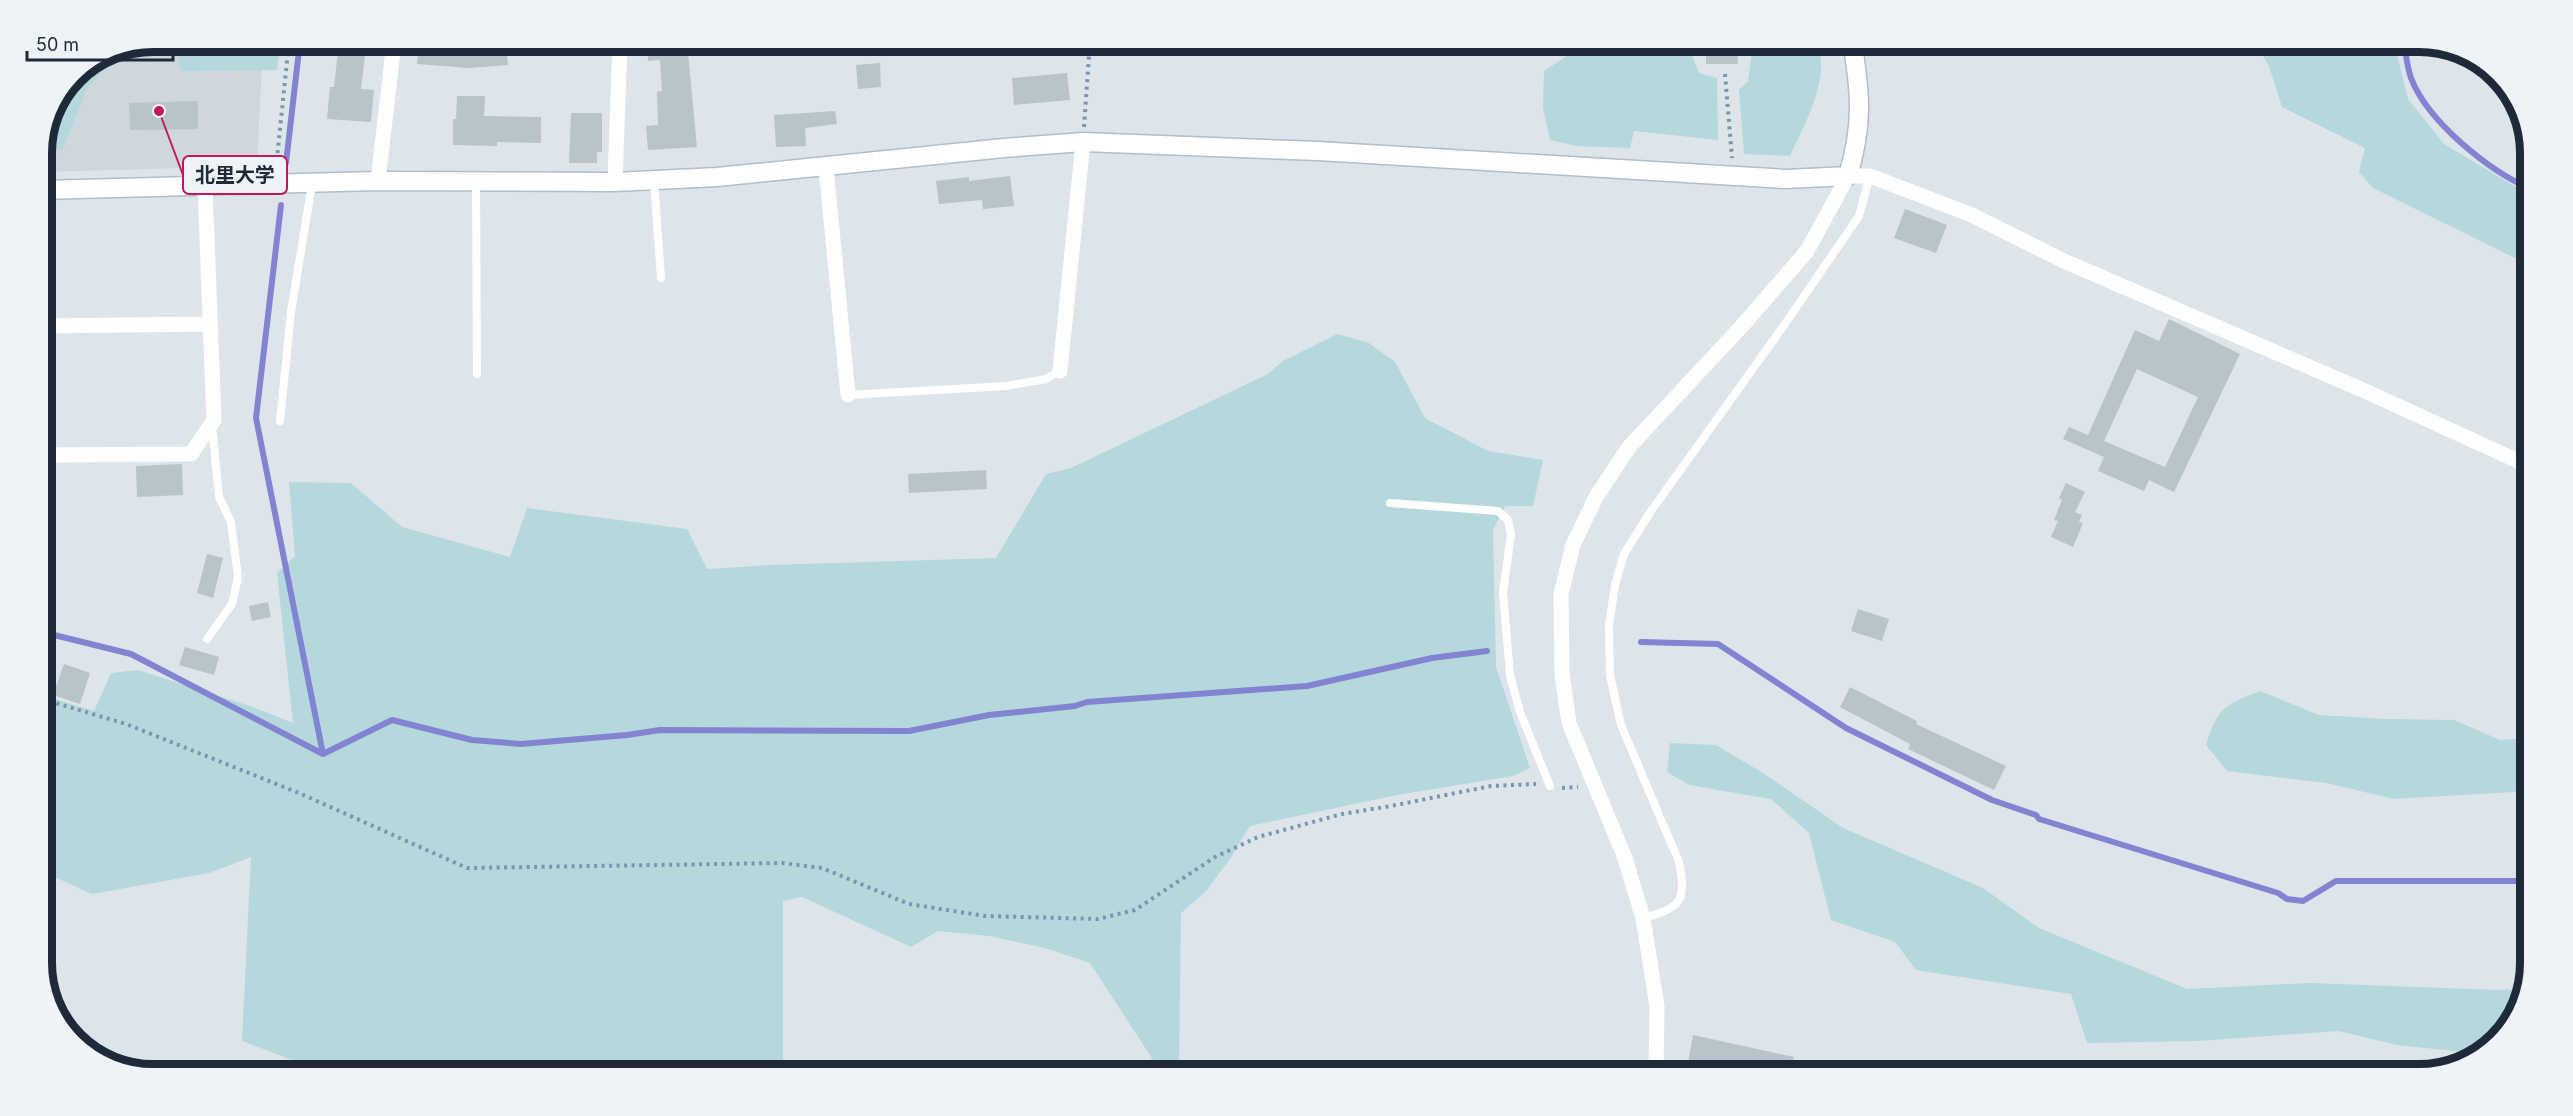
<svg xmlns="http://www.w3.org/2000/svg" width="2573" height="1116" viewBox="0 0 2573 1116" font-family="Inter,'Noto Sans JP',sans-serif">
  <style>
    .built { fill: #ced7dd }
    .green { fill: #b4d8dc }
    .lines { fill: none; stroke-linecap: round; stroke-linejoin: round }
    .stream { stroke: #8283d1; stroke-width: 6 }
    .building { fill: #b9c3ca; fill-rule: evenodd }
    .secondary-casing { stroke: #b0beca; stroke-width: 21 }
    .path { stroke: #7c95ae; stroke-width: 4; stroke-dasharray: 3 4.5; stroke-linecap: butt }
    .lane { stroke: #fff; stroke-width: 8 }
    .street { stroke: #fff; stroke-width: 15 }
    .secondary { stroke: #fff; stroke-width: 18 }
    .rim { fill: none; stroke: #1e2a39; stroke-width: 8 }
    .leader { fill: none; stroke: #c2185b; stroke-width: 2 }
    .callout-dot { fill: #c2185b; stroke: #edf3f6; stroke-width: 2 }
    .callout { fill: #edf3f6; stroke: #c2185b; stroke-width: 2 }
    .callout-label { font-size: 20px; text-anchor: middle; font-weight: bold; fill: #1e2a39 }
  </style>
  <rect width="100%" height="100%" fill="#dde5ea"/>
  <path class="built" d="M154 42H263L257 166 42 172V147L75 74 111 50Z"/>
  <path class="green" d="M157 42 121 52 88 87 62 150 42 151 75 74 111 50Z
    M177 42H281L277 70 180 71Z
    M1655 42H1687L1699 73 1717 78 1718 140 1634 131 1630 148 1577 146 1550 140 1543 108 1544 71 1571 53Z
    M1753 42H1817C1831 80 1805 122 1790 156L1744 154 1739 90 1748 81Z
    M2255 42H2394L2408 99 2444 144 2531 196V266L2373 188 2359 172 2365 148 2282 107 2269 66Z
    M1337 334 1369 343 1395 362 1425 418 1488 451 1543 460 1533 506H1505L1493 530 1496 667 1530 768 1513 776 1397 795 1250 826 1230 859 1206 891 1181 913 1179 1064 1173 1072H1161L1090 963 1045 948 989 936 938 931 911 947 802 897 783 901V1074H329L242 1041 251 857 209 873 92 894 48 874 53 989H49L42 970V695L94 711 111 673 138 670 250 706 293 723 277 573 295 556 289 482 351 483 402 527 510 557 527 508 687 529 707 569 770 565 996 558 1046 474 1071 468 1268 374 1283 361Z
    M2260 691 2319 715 2387 719 2454 720 2500 740 2531 738V791L2394 799 2326 783 2227 771 2206 745C2218 707 2223 706 2260 691Z
    M1670 743 1716 745 1763 773 1843 828 1983 888 2039 928 2187 989 2311 983 2496 990 2526 989 2523 1005 2483 1054 2397 1045 2339 1031 2198 1041 2087 1043 2071 994 1916 970 1895 942 1831 920 1809 833 1771 799 1689 785 1667 772Z"/>
  <g class="lines">
    <path class="stream" d="M2404 42C2406 54 2407 67 2411 78 2428 122 2489 171 2531 189
      M286 163 300 42
      M281 205 256 418 323 754
      M42 632 131 654 323 754 392 720 472 740 521 744 627 735 660 730 909 731 989 715 1075 706 1087 702 1307 686 1432 658 1487 651
      M1641 642 1718 644 1846 728 1992 800 2036 815 2039 819 2278 893 2287 899 2303 901 2336 881H2531"/>
  </g>
  <path class="building" d="M339 42H363L362 45 366 46 361 89 374 90 371 122 327 119 330 87H334Z
    M419 42H506L508 65 469 68 417 64Z
    M647 42H687L697 147 648 150 646 126 658 125 657 92 662 91 660 60 648 61Z
    M1715 42H1737L1738 64H1706V43Z
    M880 63 881 87 858 89 856 65Z
    M1067 73 1070 100 1014 105 1012 78Z
    M457 96H485L484 116 541 117V143L497 142V146L453 145V119H456Z
    M198 101V129L130 130 129 103Z
    M835 111 837 124 805 128 806 146 776 147 774 115Z
    M571 113H602V152H597V163H569Z
    M1010 176 1014 206 983 209 982 200 939 204 936 181 969 177V181Z
    M1905 209 1947 225 1936 253 1894 238Z
    M2169 319 2240 354 2174 492 2149 480 2144 491 2098 471 2104 457 2063 439 2069 427 2088 435 2135 330 2159 341ZM2137 369 2198 397 2165 467 2104 441Z
    M182 464 183 495 137 497 136 466Z
    M986 470 987 489 909 493 908 474Z
    M2066 483 2085 492 2075 512 2082 515 2079 522 2083 523 2073 547 2051 537 2058 521 2054 520 2062 500 2059 498Z
    M207 554 223 558 213 598 197 593Z
    M268 602 271 617 252 621 249 606Z
    M1858 609 1889 619 1882 641 1851 631Z
    M185 647 219 657 214 675 179 665Z
    M64 664 90 673 80 704 53 695Z
    M1850 687 1917 721 1916 724 2006 766 1994 790 1908 749 1910 744 1840 707Z
    M1693 1035 1794 1057 1790 1074H1717L1687 1068Z"/>
  <g class="lines">
    <g class="secondary-casing">
      <path id="secondary" d="M42 190 378 181 615 182 717 177 1004 148 1083 142 1318 151 1786 179 1848 176C1863 125 1861 94 1852 42"/>
    </g>
    <path class="path" d="M1725 74 1732 158
      M1084 127 1090 42
      M276 168 289 42
      M42 699 126 724 299 793 467 868 782 863 822 868 909 904 985 916 1098 919 1135 910 1215 857 1258 837 1342 814 1391 806 1491 786 1536 784
      M1562 788 1578 787"/>
    <path class="lane" d="M476 181 477 374
      M654 181 661 278
      M848 395 1006 386 1046 379 1060 371
      M280 421 291 312 312 184
      M1390 503 1498 511 1508 520 1511 535 1503 592 1510 675 1520 712 1550 786
      M207 639 232 604 238 577 231 522 219 497 212 426
      M1643 918C1681 908 1687 901 1679 862L1621 725 1610 675 1609 625 1615 585 1624 554 1651 511 1787 321 1859 216 1870 176"/>
    <path class="street" d="M826 167 848 395
      M378 181 394 42
      M615 182 620 42
      M42 326 210 324
      M1060 371 1083 142
      M42 455 191 454 214 420 205 187
      M1656 1074 1657 1007 1643 918 1625 858 1569 723 1562 674 1561 594 1573 545 1596 497 1629 447 1742 326 1807 251 1848 176H1870L1972 215 2064 261 2365 391 2531 467"/>
    <use href="#secondary" class="secondary"/>
  </g>
  <path d="M0 0H2573V1116H0ZM153 52H2419A101 101 0 0 1 2520 153V963A101 101 0 0 1 2419 1064H153A101 101 0 0 1 52 963V153A101 101 0 0 1 153 52Z" fill="#edf3f6" fill-rule="evenodd"/>
  <path class="rim" d="M153 52H2419A101 101 0 0 1 2520 153V963A101 101 0 0 1 2419 1064H153A101 101 0 0 1 52 963V153A101 101 0 0 1 153 52Z"/>
  <path class="leader" d="M159 111L183 175"/>
  <circle class="callout-dot" cx="159" cy="111" r="6"/>
  <rect class="callout" x="183" y="156" width="104" height="38" rx="6"/>
  <g class="callout-label">
    <text x="235" y="182">北里大学</text>
  </g>
  <path d="M27 51v9h146v-9" fill="none" stroke="#1e2a39" stroke-width="3"/>
  <text x="36" y="51" font-size="18" fill="#1e2a39" stroke="#edf3f6" stroke-width="4.5" paint-order="stroke">50 m</text>
</svg>
